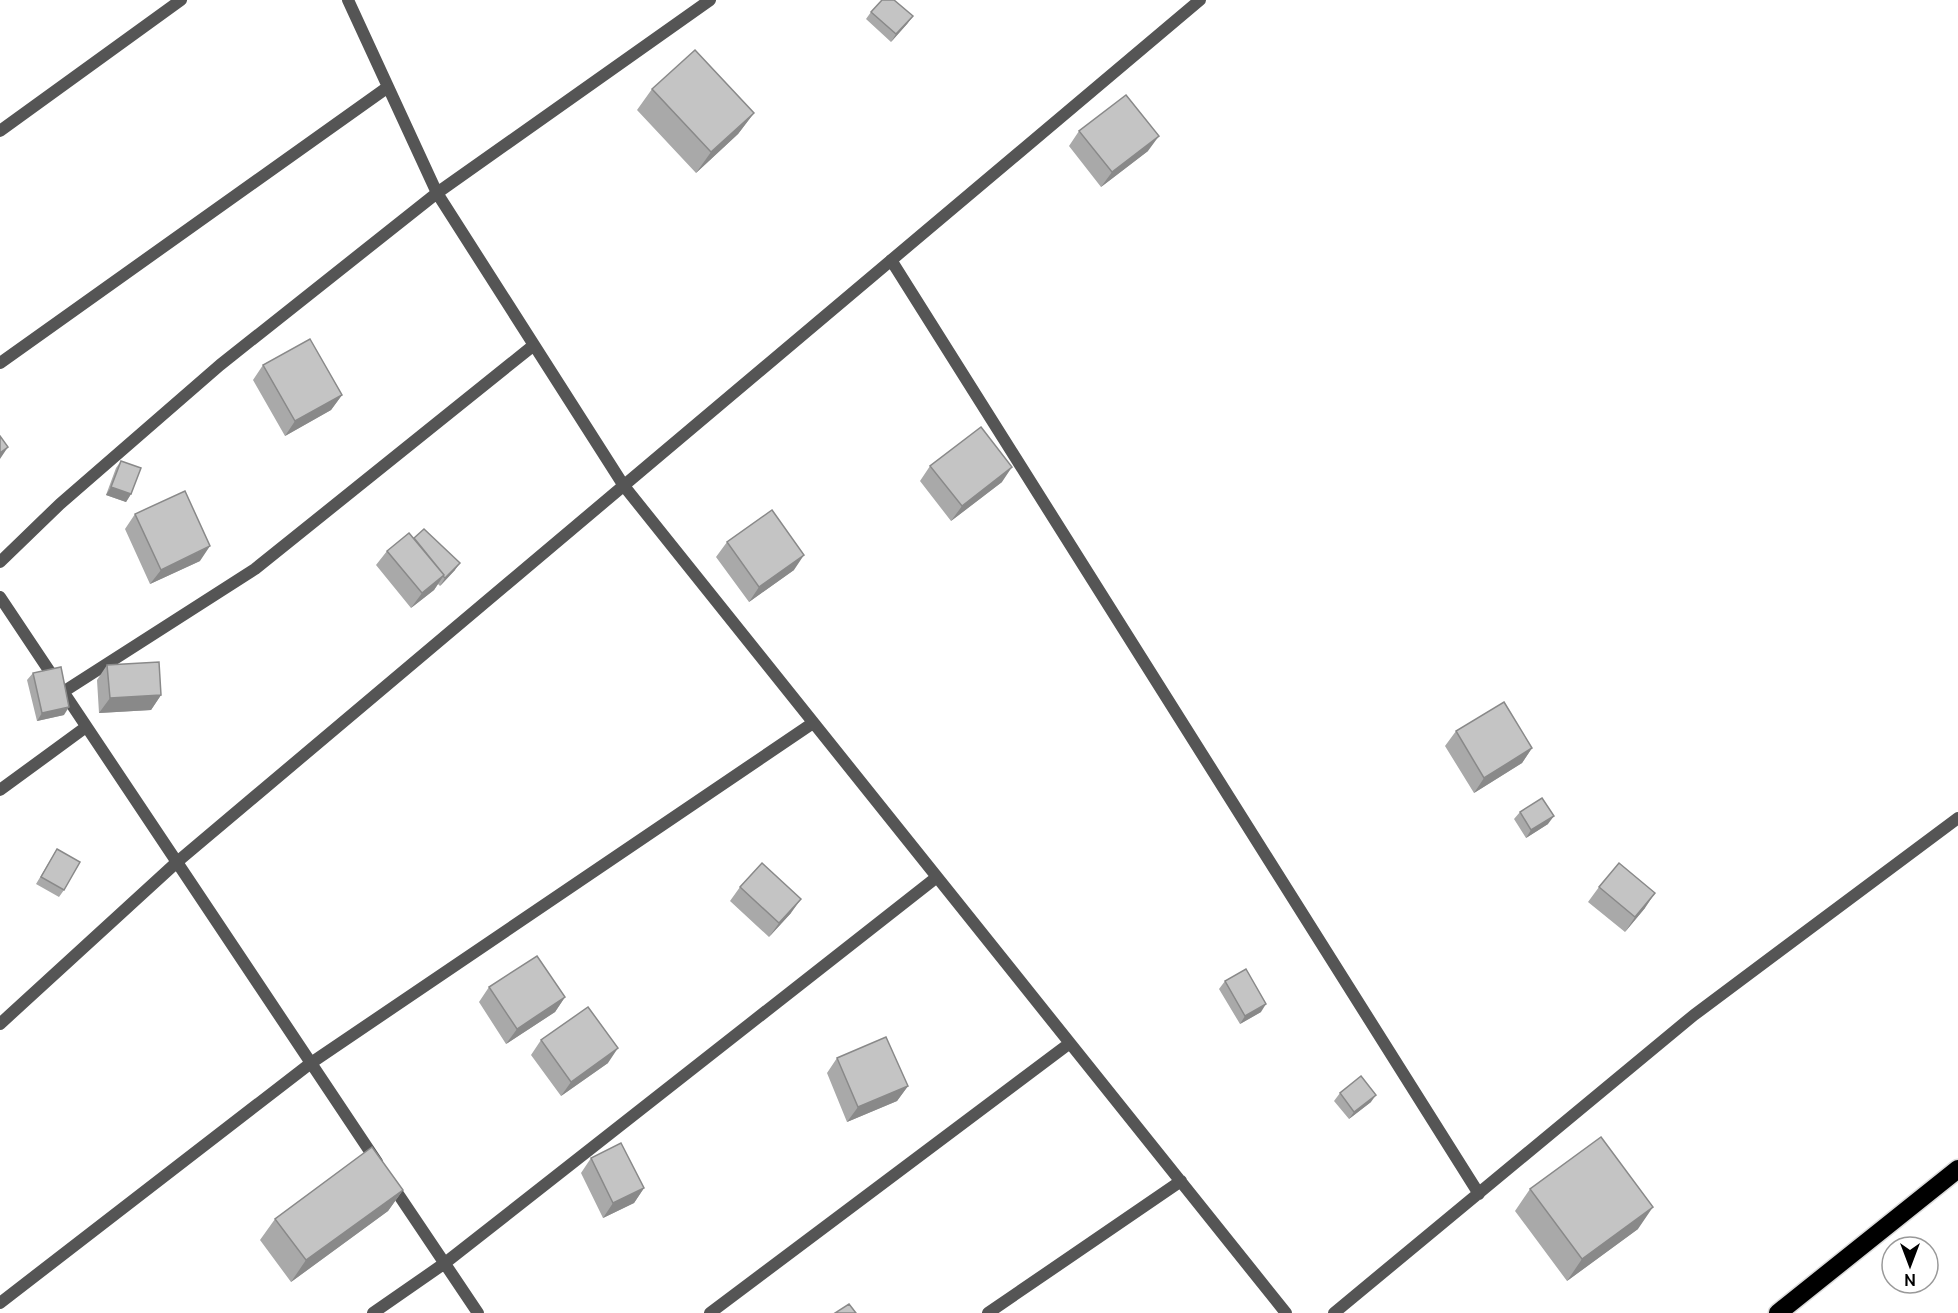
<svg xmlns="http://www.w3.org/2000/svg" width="1958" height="1313" viewBox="0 0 1958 1313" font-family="Ubuntu,sans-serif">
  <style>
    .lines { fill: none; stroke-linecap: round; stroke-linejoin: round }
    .highway-casing { stroke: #dbdbdb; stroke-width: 21 }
    .street { stroke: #555; stroke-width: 12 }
    .highway { stroke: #000; stroke-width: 18 }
    .wall { fill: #a9a9a9 }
    .shaded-wall { fill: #898989 }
    .building { fill: #c4c4c4; stroke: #898989; stroke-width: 1.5 }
  </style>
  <rect width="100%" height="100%" fill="#fff"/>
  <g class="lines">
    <g class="highway-casing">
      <path id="highway" d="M1778 1313 1958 1169"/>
    </g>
    <path class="street" d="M710 0 437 193 624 486 1286 1313
      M0 131 181 0
      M891 260 1479 1194
      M0 363 388 87
      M0 562 60 504 220 365 437 193 348 0
      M0 597 377 1162
      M63 692 255 569 534 345
      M0 790 86 727
      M0 1024 177 862 1200 0
      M390 1182 478 1313
      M0 1303 311 1063 813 723
      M373 1313 445 1263 937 877
      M710 1313 1070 1043
      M988 1313 1181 1181
      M1334 1313 1694 1015 1958 818"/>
    <use href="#highway" class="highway"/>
  </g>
  <path class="wall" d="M871 12 913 16 907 24 891 42 866 19Z
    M652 89 754 113 738 134 696 173 637 110Z
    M1079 131 1148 151 1101 187 1069 146Z
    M263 365 342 395 331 410 285 436 253 380Z
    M121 461 131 494 126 502 106 495 116 468Z
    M930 466 1002 482 951 521 920 481Z
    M135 514 200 561 150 584 125 529Z
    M727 542 794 570 749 602 716 557Z
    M387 551 455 570 440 586 438 584 434 590 411 608 376 565Z
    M107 665 161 695 151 710 99 713 97 680Z
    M33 673 64 715 37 721 27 680Z
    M1456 731 1532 748 1522 763 1474 793 1445 746Z
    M1520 812 1548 824 1526 838 1514 819Z
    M57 849 64 890 59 897 36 884Z
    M740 887 791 913 769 937 730 901Z
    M1599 887 1645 908 1625 932 1588 902Z
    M1225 981 1261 1012 1240 1024 1219 989Z
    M489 987 565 997 555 1012 506 1044 479 1002Z
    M541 1040 608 1063 561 1096 531 1055Z
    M837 1058 908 1086 897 1101 847 1122 827 1073Z
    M1340 1093 1371 1102 1349 1119 1334 1101Z
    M591 1158 644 1188 634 1203 603 1218 581 1173Z
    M1530 1189 1638 1229 1567 1281 1515 1211Z
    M403 1190 388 1211 291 1282 260 1240 275 1219Z"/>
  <path class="shaded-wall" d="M913 16 907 24 891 42 896 34Z
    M754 113 738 134 696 173 711 152Z
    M1159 136 1148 151 1101 187 1112 172Z
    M342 395 331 410 285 436 295 421Z
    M8 447 0 459V453Z
    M1012 467 1002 482 951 521 962 506Z
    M111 487 131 494 126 502 106 495Z
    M210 546 200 561 150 584 161 570Z
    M804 555 794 570 749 602 759 587Z
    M460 563 455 570 440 586 445 578Z
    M444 575 434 590 411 608 422 593Z
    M161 695 151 710 99 713 110 698Z
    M69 707 64 715 37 721 42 713Z
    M1532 748 1522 763 1474 793 1484 778Z
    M1554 816 1548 824 1526 838 1531 830Z
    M1655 893 1645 908 1625 932 1635 917Z
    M801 899 791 913 769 937 779 923Z
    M565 997 555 1012 506 1044 517 1029Z
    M1266 1004 1261 1012 1240 1024 1245 1016Z
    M618 1048 608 1063 561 1096 571 1082Z
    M908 1086 897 1101 847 1122 858 1107Z
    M1376 1095 1371 1102 1349 1119 1354 1112Z
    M644 1188 634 1203 603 1218 613 1203Z
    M403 1190 388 1211 291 1282 306 1260Z
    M1653 1207 1638 1229 1567 1281 1582 1259Z"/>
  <path class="building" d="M882 0H894L913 16 896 34 871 12Z
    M695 50 754 113 711 152 652 89Z
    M1126 95 1159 136 1112 172 1079 131Z
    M310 339 342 395 295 421 263 365Z
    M981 427 1012 467 962 506 930 466Z
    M0 436 8 447 0 453Z
    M121 461 141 468 131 494 111 487Z
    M185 491 210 546 161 570 135 514Z
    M772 510 804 555 759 587 727 542Z
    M424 529 460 563 445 578 443 576 444 575 414 538Z
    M409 533 444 575 422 593 387 551Z
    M159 662 161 695 110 698 107 665Z
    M61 667 69 707 42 713 33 673Z
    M1504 702 1532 748 1484 778 1456 731Z
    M1542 798 1554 816 1531 830 1520 812Z
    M57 849 80 862 64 890 41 877Z
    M762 863 801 899 779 923 740 887Z
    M1619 863 1655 893 1635 917 1599 887Z
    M537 956 565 997 517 1029 489 987Z
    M1246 969 1266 1004 1245 1016 1225 981Z
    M588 1007 618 1048 571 1082 541 1040Z
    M886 1037 908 1086 858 1107 837 1058Z
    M1361 1076 1376 1095 1354 1112 1340 1093Z
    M1601 1137 1653 1207 1582 1259 1530 1189Z
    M621 1143 644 1188 613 1203 591 1158Z
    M372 1147 403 1190 306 1260 275 1219Z
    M849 1304 856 1313H835Z"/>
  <g transform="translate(1910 1265) rotate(180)"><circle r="28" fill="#ffffff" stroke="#999999" stroke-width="1.5"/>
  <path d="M0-4.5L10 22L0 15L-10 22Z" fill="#000000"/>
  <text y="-9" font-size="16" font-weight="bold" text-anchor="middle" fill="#000000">N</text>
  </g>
</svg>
